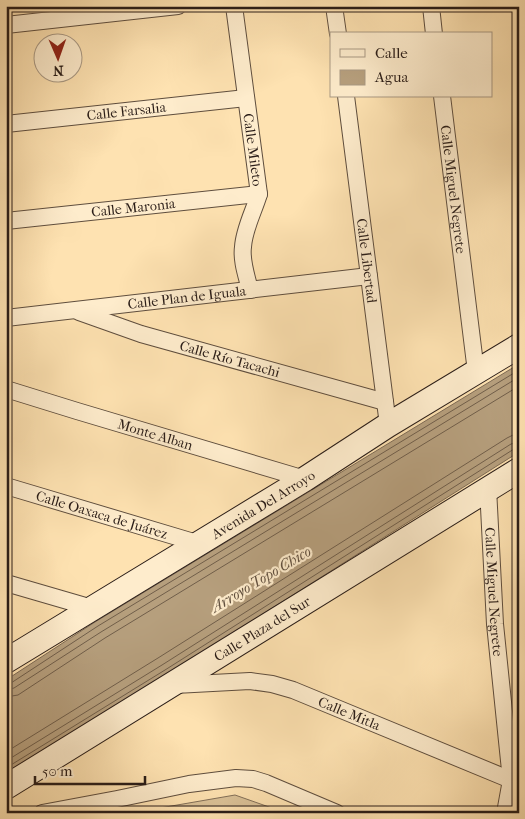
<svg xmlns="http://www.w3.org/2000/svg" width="525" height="819" viewBox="0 0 525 819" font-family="'IM FELL French Canon',serif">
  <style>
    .green { fill: #dac197; stroke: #826f58 }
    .water { fill: #b69f7d; stroke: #7e6b55 }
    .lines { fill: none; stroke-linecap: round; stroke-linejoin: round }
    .shore { stroke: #705e4a; stroke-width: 1 }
    .street-casing { stroke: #5f4e3e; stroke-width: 18 }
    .secondary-casing { stroke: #2a1d18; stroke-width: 26 }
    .street { stroke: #feeccc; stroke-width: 16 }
    .secondary { stroke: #feeccc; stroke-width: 24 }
    .labels { text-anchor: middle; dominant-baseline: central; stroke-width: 4.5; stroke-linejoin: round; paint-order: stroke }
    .street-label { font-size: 14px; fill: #2a1d18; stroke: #feeccc }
    .water-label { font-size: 15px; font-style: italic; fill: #625140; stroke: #feeccc }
  </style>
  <rect width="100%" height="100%" fill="#fee2b1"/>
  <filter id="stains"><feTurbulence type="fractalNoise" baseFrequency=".004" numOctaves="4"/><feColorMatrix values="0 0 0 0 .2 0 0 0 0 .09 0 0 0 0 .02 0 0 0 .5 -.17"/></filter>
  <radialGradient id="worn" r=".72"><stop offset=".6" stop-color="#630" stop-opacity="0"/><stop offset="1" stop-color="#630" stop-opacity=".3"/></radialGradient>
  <path class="green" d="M235 795 286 813H131Z"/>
  <path class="water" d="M519 364V452L168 674 6 774V680L95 622Z"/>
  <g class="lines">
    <path class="shore" d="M6 683H11L98 626 519 370
      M6 690 14 688 101 632 519 377
      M6 697 18 695 105 638 519 386
      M6 752 158 658 507 438 513 435 519 434
      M6 761 162 665 511 444 519 442
      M6 768 165 670 514 449 519 448"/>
    <g class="street-casing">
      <g id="street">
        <path id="s1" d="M234 6 259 194C254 211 244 229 243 247 241 261 247 277 250 290"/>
        <path d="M334 6 338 34"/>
        <path d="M431 6 434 34"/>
        <path d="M6 25 178 6"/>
        <path id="s2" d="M346 96 388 425"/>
        <path id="s3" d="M442 96 476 372"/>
        <path id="s4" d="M6 124 246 98"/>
        <path id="s5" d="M6 221 259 194"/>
        <path id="s6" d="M79 312 141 334 385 402"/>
        <path id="s7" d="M6 318 369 276"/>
        <path id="s8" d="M6 389 77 411 305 479"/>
        <path id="s9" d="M6 486 197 543"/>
        <path id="s10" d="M488 488 495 624 511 780 505 813"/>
        <path d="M6 583 92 608"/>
        <path id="s11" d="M175 685 250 681 272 684 293 690 511 780H519"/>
        <path d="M42 813 117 799 189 784 236 778 253 779 266 783 337 813"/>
      </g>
    </g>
    <g class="secondary-casing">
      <g id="secondary">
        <path id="s12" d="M6 661 305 479 388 425 519 346"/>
        <path id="s13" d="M6 787 519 470"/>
      </g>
    </g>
    <use href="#street" class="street"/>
    <use href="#secondary" class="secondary"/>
  </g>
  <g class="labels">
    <g class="street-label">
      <text stroke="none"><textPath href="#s4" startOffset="121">Calle Farsalia</textPath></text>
      <text stroke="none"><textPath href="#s1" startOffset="145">Calle Mileto</textPath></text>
      <text stroke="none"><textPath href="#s3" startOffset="94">Calle Miguel Negrete</textPath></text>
      <text stroke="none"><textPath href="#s5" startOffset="128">Calle Maronia</textPath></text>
      <text stroke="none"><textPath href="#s2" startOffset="166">Calle Libertad</textPath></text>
      <text stroke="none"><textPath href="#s7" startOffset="182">Calle Plan de Iguala</textPath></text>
      <text stroke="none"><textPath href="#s6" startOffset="158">Calle Río Tacachi</textPath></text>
      <text stroke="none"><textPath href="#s8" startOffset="156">Monte Alban</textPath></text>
      <text stroke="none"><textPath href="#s12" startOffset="301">Avenida Del Arroyo</textPath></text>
      <text stroke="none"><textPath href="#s9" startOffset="100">Calle Oaxaca de Juárez</textPath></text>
      <text stroke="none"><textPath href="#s10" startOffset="104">Calle Miguel Negrete</textPath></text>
      <text stroke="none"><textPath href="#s13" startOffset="301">Calle Plaza del Sur</textPath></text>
      <text stroke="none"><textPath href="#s11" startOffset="180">Calle Mitla</textPath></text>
    </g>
    <g class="water-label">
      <text transform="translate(261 579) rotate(-31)">Arroyo Topo Chico</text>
    </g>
  </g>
  <rect width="525" height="819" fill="none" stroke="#fee2b1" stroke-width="25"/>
  <rect x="8" y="8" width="510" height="804" fill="none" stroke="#2a1d18" stroke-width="2.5"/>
  <rect x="12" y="12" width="500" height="794" fill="none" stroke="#2a1d18"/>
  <rect x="330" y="32" width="162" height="65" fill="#feeccc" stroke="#a99984"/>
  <rect x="340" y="49" width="25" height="8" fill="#feeccc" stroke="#a99984"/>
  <text x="375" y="58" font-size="15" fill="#2a1d18">Calle</text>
  <rect x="340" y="70" width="25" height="15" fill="#b69f7d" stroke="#a99984"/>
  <text x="375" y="82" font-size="15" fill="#2a1d18">Agua</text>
  <g transform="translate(58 58) rotate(178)"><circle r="24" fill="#feeccc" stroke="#a99984"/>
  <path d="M0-4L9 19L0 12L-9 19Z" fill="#8f2418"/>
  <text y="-8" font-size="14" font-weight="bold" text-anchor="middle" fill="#2a1d18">N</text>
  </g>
  <path d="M35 776v8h110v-8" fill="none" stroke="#2a1d18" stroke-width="2.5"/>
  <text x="42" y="776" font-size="15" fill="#2a1d18" stroke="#feeccc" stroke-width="4" paint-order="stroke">50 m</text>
  <rect width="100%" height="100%" filter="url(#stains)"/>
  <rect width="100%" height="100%" fill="url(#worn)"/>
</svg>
